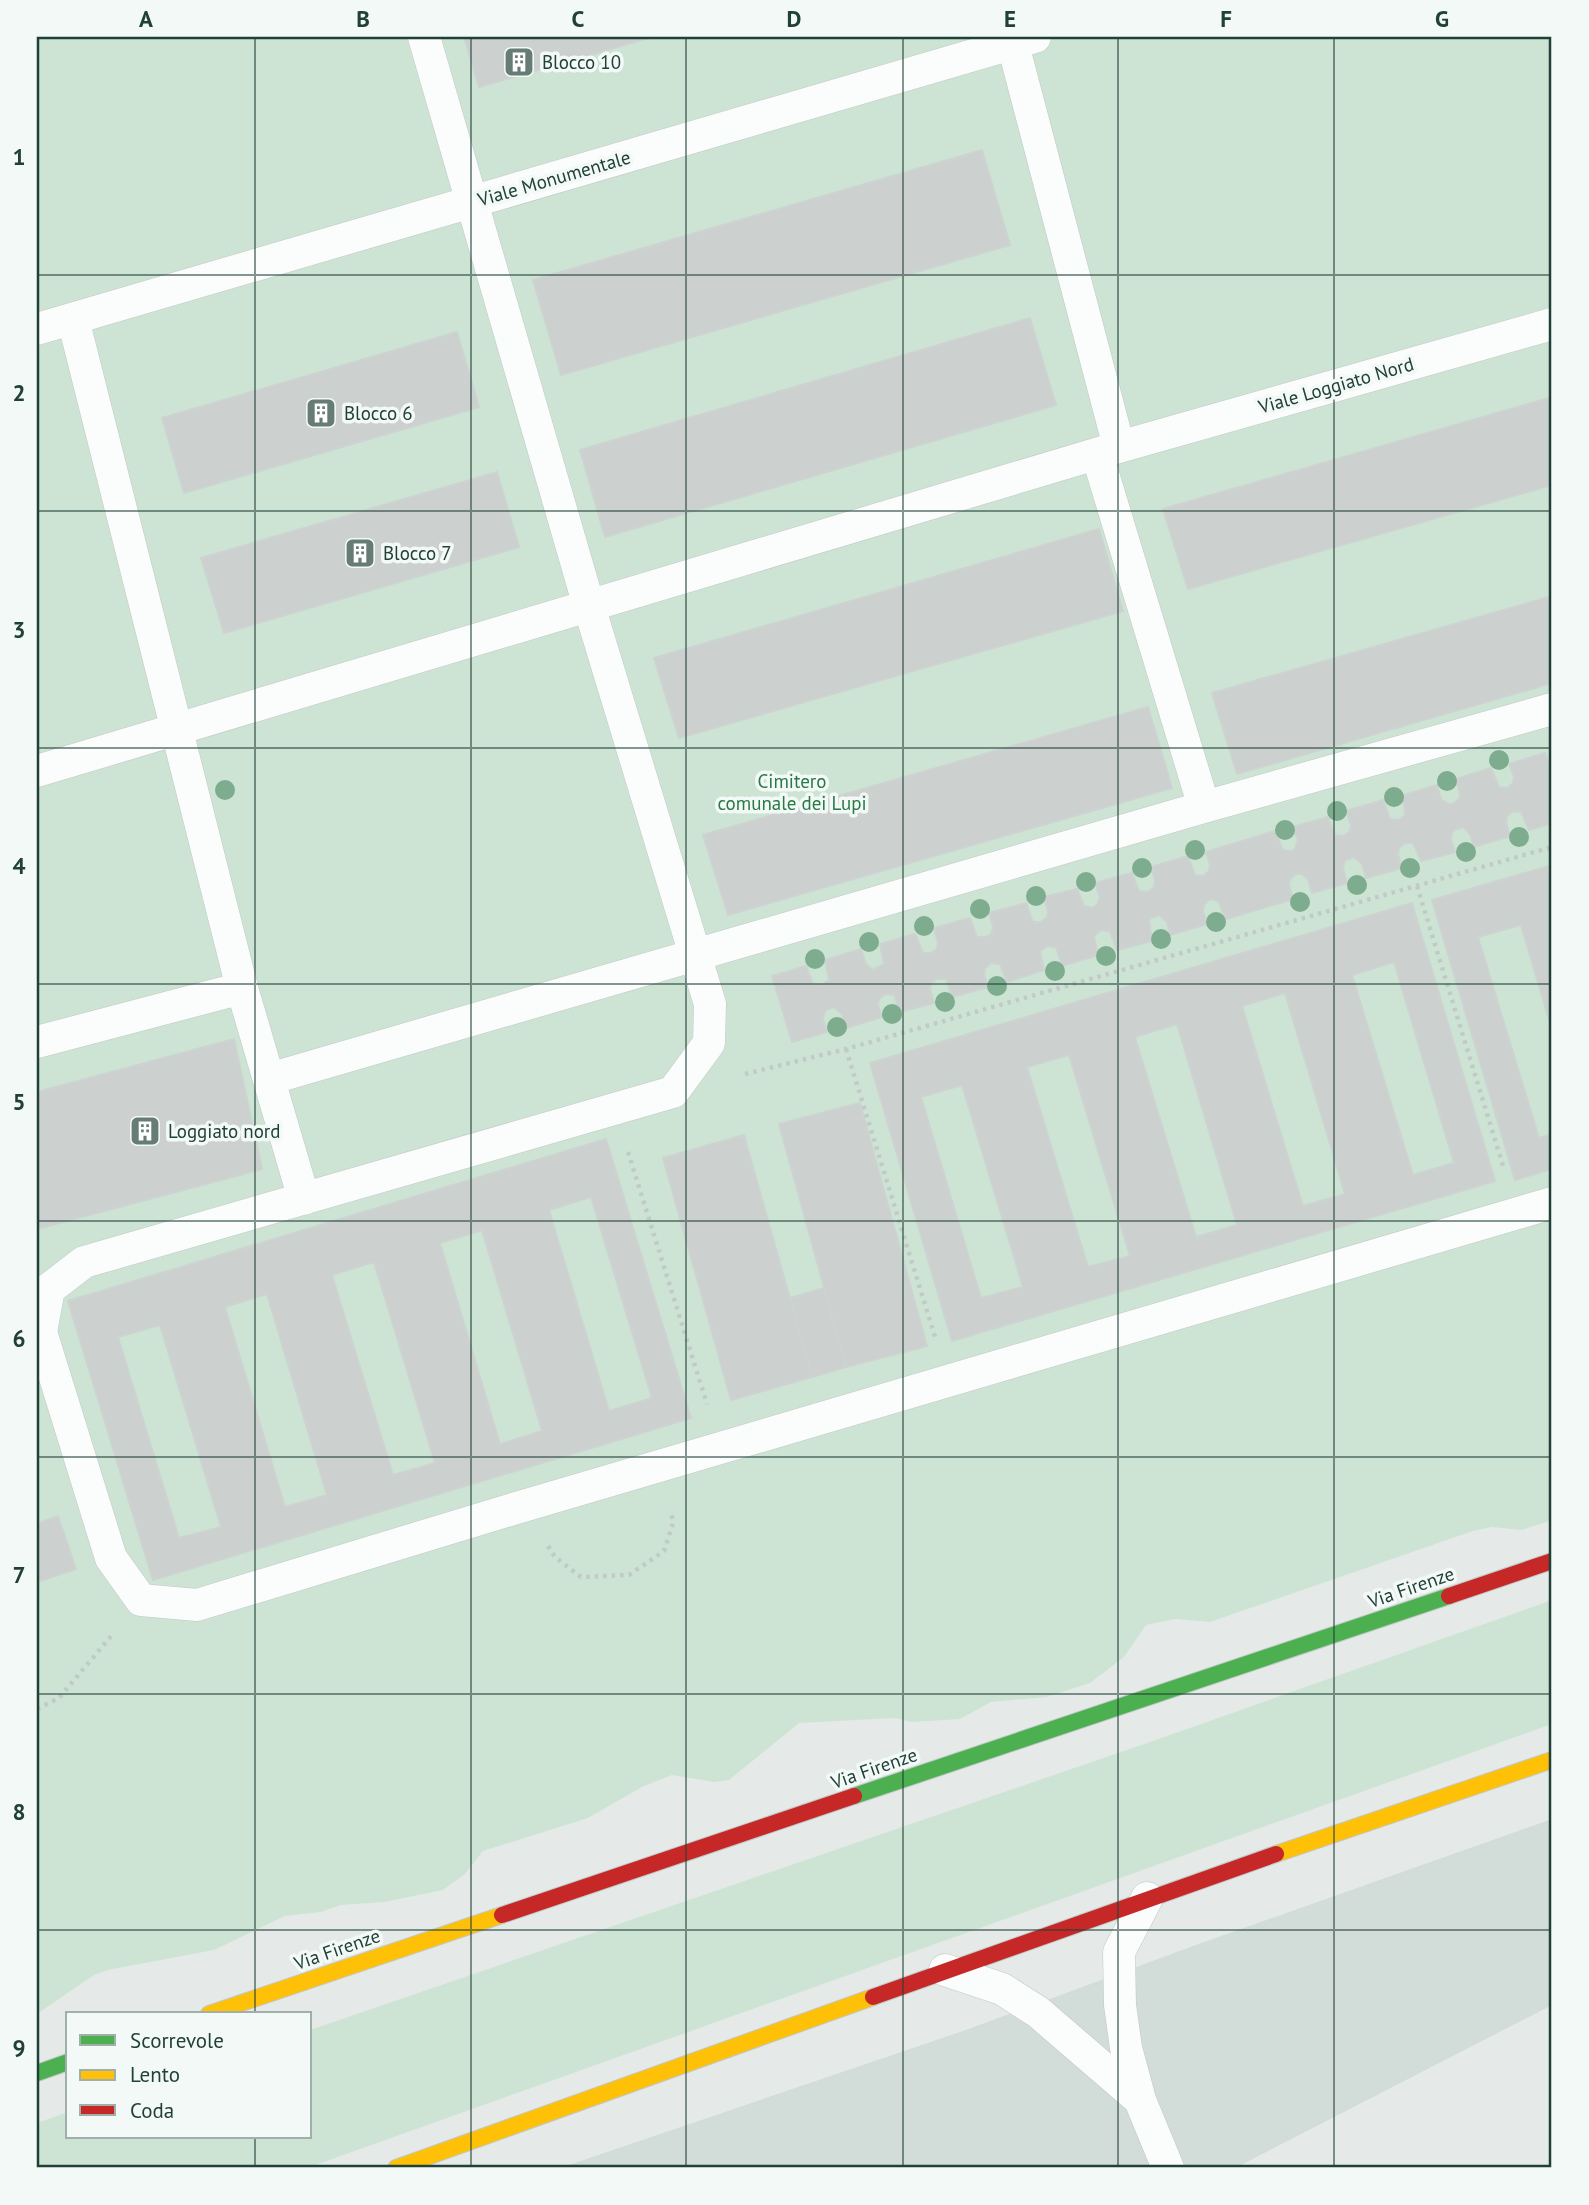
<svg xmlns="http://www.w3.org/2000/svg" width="1589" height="2205" viewBox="0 0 1589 2205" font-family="'PT Sans',sans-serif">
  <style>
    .built { fill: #d2dcd8 }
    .green { fill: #cde4d4 }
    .building { fill: #ccd1cf; stroke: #cdd3d1; stroke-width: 2; fill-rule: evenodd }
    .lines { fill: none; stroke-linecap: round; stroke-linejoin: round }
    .lane-casing { stroke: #c2c7c5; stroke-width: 33 }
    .fast-casing { stroke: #c0c8c5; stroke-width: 18 }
    .slow-casing { stroke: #c0c8c5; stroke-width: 18 }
    .jam-casing { stroke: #c0c8c5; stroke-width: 18 }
    .path { stroke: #c2cac7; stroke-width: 4.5; stroke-dasharray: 3.5 5; stroke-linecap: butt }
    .lane { stroke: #fbfcfc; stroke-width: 32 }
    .fast { stroke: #4caf50; stroke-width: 16 }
    .slow { stroke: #ffc107; stroke-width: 16 }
    .jam { stroke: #c62828; stroke-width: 16 }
    .tree { fill: #7dac8f }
    .grid { fill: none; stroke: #214037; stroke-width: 2; stroke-opacity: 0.55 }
    .labels { text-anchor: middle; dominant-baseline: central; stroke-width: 7; stroke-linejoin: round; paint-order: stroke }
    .poi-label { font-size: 19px; fill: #214037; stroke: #f3f9f6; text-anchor: start }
    .street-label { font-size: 19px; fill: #214037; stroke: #f3f9f6 }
    .park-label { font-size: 19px; fill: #287946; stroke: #f3f9f6 }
    .neatline { fill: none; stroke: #214037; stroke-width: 2.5 }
    .grid-label { font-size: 23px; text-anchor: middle; font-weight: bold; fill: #214037 }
  </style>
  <rect width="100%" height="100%" fill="#e5eae8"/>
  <path class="built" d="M1552 1819V2005L1235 2168H560L963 2031 1193 1946Z"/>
  <path class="green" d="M37 37H1552V1520L1522 1530 1492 1527 1473 1531 1210 1622 1175 1619 1146 1625 1124 1657 1090 1683 1047 1697 991 1702 960 1719 912 1722 895 1718 799 1723 729 1780 714 1782 672 1775 642 1787 588 1818 483 1851 465 1874 443 1890 384 1902 341 1905 321 1912 285 1916 214 1950 108 1970 94 1975 37 2014Z
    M1552 1600V1724L307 2168H37V2123L68 2112V2137H310V2030L1150 1742Z"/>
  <path class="building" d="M464 37H652L479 87Z
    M982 150 1010 245 561 375 533 280Z
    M1030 318 1056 405 605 537 580 450Z
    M457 332 479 407 184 493 162 418Z
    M1552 397V485L1188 589 1163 509Z
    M497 472 519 547 224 633 201 558Z
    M1099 529 1123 611 679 738 654 658Z
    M1552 596V683L1237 774 1212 693Z
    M1148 707 1172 788 728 915 703 835Z
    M1545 753 1552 771V823L1529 830 1521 812 1513 811 1507 816 1506 822 1510 836 1474 847 1470 834 1463 827 1454 830 1452 833 1451 839 1455 852 1421 861 1413 843H1405L1399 848 1398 854 1402 868 1366 878 1362 864 1354 857 1346 860 1344 863 1343 869 1347 883 1312 893 1308 879 1301 874H1296L1290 879 1289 885 1293 899 1226 919 1218 901 1210 899 1204 905 1203 911 1207 924 1170 935 1167 922 1159 915 1151 918 1149 921 1152 941 1117 950 1110 932 1101 930 1094 936 1098 955 1062 966 1056 947 1047 946 1040 951 1044 970 1007 982 1000 964 991 963 985 968 984 974 988 987 952 997 946 979H937L931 983 930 989 934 1003 900 1012 894 995 885 994 879 999 878 1005 882 1017 846 1028 842 1014 834 1007 826 1010 824 1013 823 1019 827 1032 792 1042 772 976 806 966 813 984 822 985 829 980 825 960 861 949 866 964 873 970 884 964 880 944 915 934 923 953H931L937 949 938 943 934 928 970 918 977 937H986L992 933 993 927 989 913 1026 903 1033 922H1041L1047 917 1048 912 1044 897 1077 889 1084 906 1093 908 1097 905 1100 897 1095 883 1132 873 1139 891 1148 892 1154 887 1155 881 1151 867 1188 856 1195 875 1203 876 1209 871 1210 865 1206 852 1275 831 1283 850 1291 851 1295 849 1298 840 1293 827 1328 817 1335 835 1344 836 1350 831 1351 825 1346 811 1383 800 1390 819 1399 820 1405 815V809L1401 796 1437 785 1441 799 1448 804H1453L1459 799 1460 794 1456 779 1491 768 1499 787 1507 788 1513 783 1514 777 1509 764Z
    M1552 865V1030L1521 925 1478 937 1539 1138 1552 1134V1169L1515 1180 1432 900Z
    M1412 903 1495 1181 952 1341 870 1063ZM1394 962 1454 1163 1413 1175 1352 975ZM1285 993 1345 1194 1303 1206 1242 1006ZM1177 1024 1237 1225 1196 1237 1135 1037ZM1069 1055 1130 1256 1088 1267 1027 1067ZM962 1085 1023 1287 981 1298 921 1097Z
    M234 1039 262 1169 37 1229V1092Z
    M860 1103 927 1346 846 1367 779 1124Z
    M744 1135 812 1377 731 1400 663 1158Z
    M606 1139 691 1418 153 1580 68 1301ZM591 1197 652 1398 609 1411 549 1210ZM482 1230 542 1431 500 1444 440 1243ZM374 1262 435 1463 393 1475 332 1275ZM267 1294 327 1495 285 1507 225 1307ZM160 1325 221 1527 179 1538 118 1337Z
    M824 1288 846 1367 812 1377 790 1298Z
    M58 1516 76 1569 37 1582V1524Z"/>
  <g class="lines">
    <g class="lane-casing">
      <path id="lane" d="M424 37 589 606 710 1004 709 1043 673 1092 84 1262 49 1289 41 1332 111 1558 141 1600 197 1605 503 1512 1552 1203
        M1011 37 1119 447
        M37 329 1035 37
        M1097 454 1204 807
        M37 771 1119 447 1552 324
        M242 988 304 1199
        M37 1042 242 988 73 319
        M269 1079 1204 807 1552 709
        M1147 1898 1119 1952 1120 2005 1126 2048 1140 2100 1168 2168
        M945 1970 1002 1989 1038 2012 1140 2100"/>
    </g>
    <g class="fast-casing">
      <path id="fast" d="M854 1796 1449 1596
        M37 2073 68 2062"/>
    </g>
    <g class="slow-casing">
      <path id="slow" d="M1276 1854 1552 1760
        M209 2014 502 1915
        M396 2168 873 1997"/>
    </g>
    <g class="jam-casing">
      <path id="jam" d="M1449 1596 1552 1561
        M502 1915 854 1796
        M873 1997 1276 1854"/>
    </g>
    <path class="path" d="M1417 886 1504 1169
      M846 1049 935 1337
      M745 1074 846 1049 1552 847
      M628 1152 707 1404
      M548 1546 555 1557 581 1577 629 1575 664 1551 673 1523 671 1512
      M37 1709 59 1698 112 1635"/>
    <use href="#lane" class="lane"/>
    <use href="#fast" class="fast"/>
    <use href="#slow" class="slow"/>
    <use href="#jam" class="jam"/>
  </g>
  <g class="tree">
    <circle cx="1499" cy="760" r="10"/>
    <circle cx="1447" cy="781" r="10"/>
    <circle cx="225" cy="790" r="10"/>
    <circle cx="1394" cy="797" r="10"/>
    <circle cx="1337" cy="811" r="10"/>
    <circle cx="1285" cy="830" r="10"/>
    <circle cx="1519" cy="837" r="10"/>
    <circle cx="1195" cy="850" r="10"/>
    <circle cx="1466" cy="852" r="10"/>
    <circle cx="1142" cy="868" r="10"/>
    <circle cx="1410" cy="868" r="10"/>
    <circle cx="1086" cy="882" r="10"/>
    <circle cx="1357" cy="885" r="10"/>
    <circle cx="1036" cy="896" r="10"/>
    <circle cx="1300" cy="902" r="10"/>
    <circle cx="980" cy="909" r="10"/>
    <circle cx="1216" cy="922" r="10"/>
    <circle cx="924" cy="926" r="10"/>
    <circle cx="1161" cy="939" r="10"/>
    <circle cx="869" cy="942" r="10"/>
    <circle cx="1106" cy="956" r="10"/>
    <circle cx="815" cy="959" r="10"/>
    <circle cx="1055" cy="971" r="10"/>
    <circle cx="997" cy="986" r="10"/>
    <circle cx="945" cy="1002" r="10"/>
    <circle cx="892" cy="1014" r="10"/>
    <circle cx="837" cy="1027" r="10"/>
  </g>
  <path class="grid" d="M255 37V2014M471 37V2168M686 37V2168M903 37V2168M1118 37V2168M1334 37V2168M37 275H1552M37 511H1552M37 748H1552M37 984H1552M37 1221H1552M37 1457H1552M37 1694H1552M37 1930H1552M255 2137V2168"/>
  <defs>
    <g id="building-square" transform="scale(1.575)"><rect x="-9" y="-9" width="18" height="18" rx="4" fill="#667c75" stroke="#f3f9f6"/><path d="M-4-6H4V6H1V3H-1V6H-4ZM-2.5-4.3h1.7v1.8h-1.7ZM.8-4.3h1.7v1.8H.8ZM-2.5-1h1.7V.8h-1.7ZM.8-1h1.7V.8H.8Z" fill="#fff"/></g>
  </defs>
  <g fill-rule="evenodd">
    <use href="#building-square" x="519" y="62"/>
    <use href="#building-square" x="321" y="413"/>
    <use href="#building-square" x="360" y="553"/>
    <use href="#building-square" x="145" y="1131"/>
  </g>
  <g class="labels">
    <g class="poi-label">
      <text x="542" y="62">Blocco 10</text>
      <text x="344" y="413">Blocco 6</text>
      <text x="383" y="553">Blocco 7</text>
      <text x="168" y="1131">Loggiato nord</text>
    </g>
    <g class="street-label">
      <text transform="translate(554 178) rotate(-16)">Viale Monumentale</text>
      <text transform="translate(1336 385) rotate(-16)">Viale Loggiato Nord</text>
      <text transform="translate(1411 1587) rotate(-19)">Via Firenze</text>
      <text transform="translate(874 1768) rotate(-19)">Via Firenze</text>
      <text transform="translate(337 1949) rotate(-19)">Via Firenze</text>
    </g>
    <g class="park-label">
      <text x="792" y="781">Cimitero<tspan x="792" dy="22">comunale dei Lupi</tspan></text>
    </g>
  </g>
  <rect width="1589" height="2205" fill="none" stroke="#f3f9f6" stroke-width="77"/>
  <rect x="66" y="2012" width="245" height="126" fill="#f3f9f6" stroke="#9fafaa" stroke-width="2"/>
  <rect x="80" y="2035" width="35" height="10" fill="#4caf50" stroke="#9fafaa" stroke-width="2"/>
  <text x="130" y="2048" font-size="21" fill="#214037">Scorrevole</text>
  <rect x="80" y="2070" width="35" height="10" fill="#ffc107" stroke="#9fafaa" stroke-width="2"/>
  <text x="130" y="2082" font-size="21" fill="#214037">Lento</text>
  <rect x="80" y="2105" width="35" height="10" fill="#c62828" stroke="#9fafaa" stroke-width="2"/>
  <text x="130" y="2118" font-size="21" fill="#214037">Coda</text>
  <rect x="38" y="38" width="1512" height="2128" class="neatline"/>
  <g class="grid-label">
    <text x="146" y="27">A</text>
    <text x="363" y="27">B</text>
    <text x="578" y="27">C</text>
    <text x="794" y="27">D</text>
    <text x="1010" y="27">E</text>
    <text x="1226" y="27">F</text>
    <text x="1442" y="27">G</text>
    <text x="19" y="165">1</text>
    <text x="19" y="401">2</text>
    <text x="19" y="638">3</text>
    <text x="19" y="874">4</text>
    <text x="19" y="1110">5</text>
    <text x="19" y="1347">6</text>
    <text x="19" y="1583">7</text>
    <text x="19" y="1820">8</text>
    <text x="19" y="2056">9</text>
  </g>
</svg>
